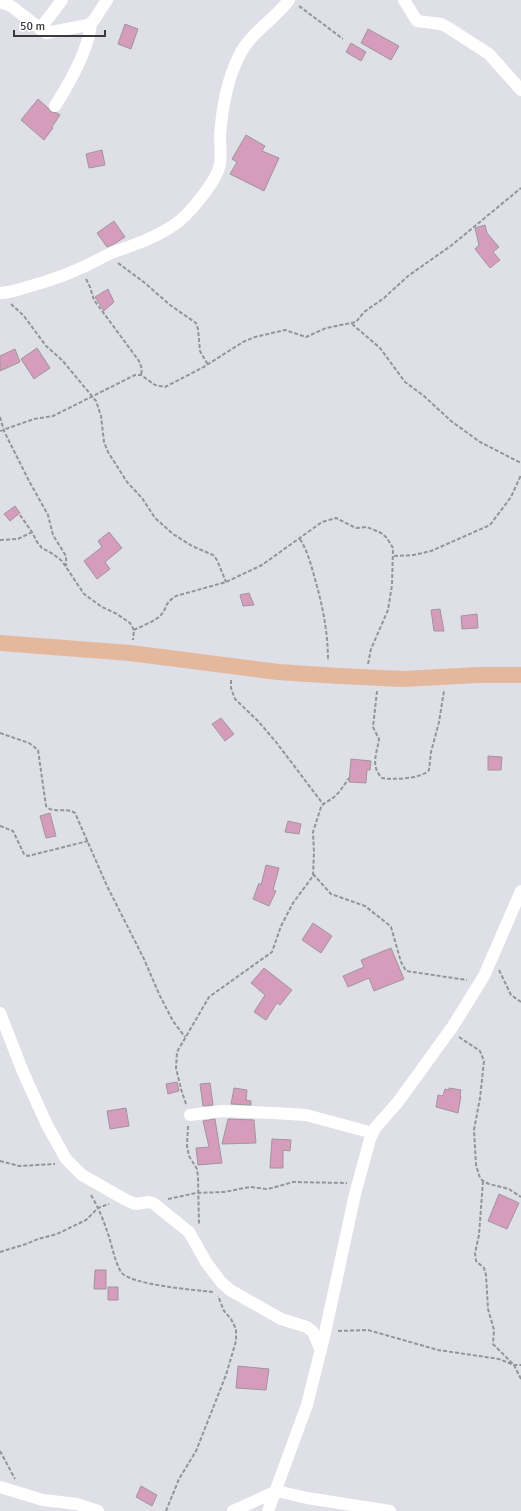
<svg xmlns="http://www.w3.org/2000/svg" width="521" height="1511" viewBox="0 0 521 1511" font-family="Signika,sans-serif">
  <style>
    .building { fill: #d59cbb; stroke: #9f979b }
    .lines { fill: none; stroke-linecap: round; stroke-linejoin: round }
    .path { stroke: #94949b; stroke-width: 2; stroke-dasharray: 4 2; stroke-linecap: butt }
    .minor { stroke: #fff; stroke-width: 12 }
    .major { stroke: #e3b89c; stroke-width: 16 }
  </style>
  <rect width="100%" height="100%" fill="#dfdfe8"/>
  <path class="building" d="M125 24 138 29 131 49 118 44Z
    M368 29 399 46 391 60 361 43Z
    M351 43 366 52 361 61 346 52Z
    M38 99 48 108 51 112 57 113 60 115 52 127 53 128 44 140 21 120Z
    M246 135 265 146 262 151 279 158 264 191 230 174 237 162 232 159Z
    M102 150 105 165 89 168 86 154Z
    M114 221 125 237 114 244 107 247 97 233Z
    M485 225 487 233 499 247 493 252 500 260 490 268 475 249 479 245 475 228Z
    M108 289 114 302 104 311 95 297Z
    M37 348 50 368 34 379 21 359Z
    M15 349 20 362 0 371V356Z
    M15 506 20 513 10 521 4 514Z
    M109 532 122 548 105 562 110 569 97 579 84 561 102 547 98 541Z
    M249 593 254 605 243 606 240 595Z
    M440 609 444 631H434L431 610Z
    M477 614 478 628 462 629 461 616Z
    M221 718 234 734 225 741 212 724Z
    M488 756 502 757 501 770H488Z
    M351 759 371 761 370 770H367L366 783 349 782Z
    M50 813 56 836 46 838 40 816Z
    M288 821 301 824 299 834 285 832Z
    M266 865 279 868 273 890 276 891 269 906 253 899 259 883 261 885Z
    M313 923 332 936 321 953 302 940Z
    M391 948 404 979 374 991 369 978 348 987 343 976 364 967 361 960Z
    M264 968 292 990 280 1005 277 1003 266 1020 254 1012 265 995 251 983Z
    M177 1082 179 1091 168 1094 166 1084Z
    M210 1083 213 1105 203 1106 200 1084Z
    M234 1088 247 1090 246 1100 251 1101V1105L231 1104Z
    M449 1088 461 1090 460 1096H461L458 1113 436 1107 438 1095 443 1096 445 1089 449 1090Z
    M126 1108 129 1126 110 1129 107 1111Z
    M215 1119 222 1163 198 1165 196 1148 209 1147 203 1121Z
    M228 1119 254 1120 256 1143 222 1144Z
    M272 1139 291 1140 290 1151 283 1150V1168H270Z
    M499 1194 519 1203 507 1229 488 1221Z
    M95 1270H106V1289H94Z
    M108 1287H118V1300H108Z
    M238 1366 269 1369 266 1390 236 1388Z
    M141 1486 157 1495 152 1506 136 1497Z"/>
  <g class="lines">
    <path class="path" d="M299 6 343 39
      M118 263 145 283 170 305 196 323 198 329 200 351 208 365
      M86 279 90 287 94 300 139 361 142 369 141 375
      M11 304 24 316 46 346 62 360 96 401 101 416 104 442 108 452 127 482 142 498 155 518 173 534 192 546 213 555 217 560 226 582
      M352 324 380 348 405 382 424 396 451 421 480 442 521 463
      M0 417 4 431 29 481 48 515 53 535 66 556V566
      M0 431 34 419 53 416 135 375H141L155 385 165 387 202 368 243 342 255 337 285 330 306 337 326 328 356 322 364 312 384 298 408 276 452 245 521 188
      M20 515 32 532 37 542 42 548 53 554 62 561 84 594 102 607 117 614 130 623 134 630 133 640
      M300 539C308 552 311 565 315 579 323 607 328 633 328 661
      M0 540 18 539 32 532
      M394 556 414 555 431 551 490 525 511 497 521 475
      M134 630C142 626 153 622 160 616 168 608 163 604 176 596L226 582 262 565 322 522 336 518 356 528 367 527 381 533 387 538 393 548 392 585 388 610 371 649 368 664
      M231 680V688L235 699 258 721 276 742 323 804
      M377 691 373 727 379 739C377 753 370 766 382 778 392 780 422 779 429 770L431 752 439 722 444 691
      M0 733 29 743 38 750 46 806C52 814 67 807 75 813L107 886 144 959 159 994 173 1021 185 1037
      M0 826 13 831 24 854 28 856 88 841
      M313 874 331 894 365 906 389 925 391 927 401 962 406 971 467 980
      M499 970 511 995 521 1002
      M459 1037 480 1051 484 1061 480 1098 474 1130 476 1165 480 1178 483 1181 489 1184 509 1189 521 1197
      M186 1104 181 1089 176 1068 177 1052 209 997 272 952 281 926 293 903 313 876 314 852 313 832 321 807C324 802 330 801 334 797 340 792 344 785 349 778
      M188 1126 187 1146 189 1156 197 1169 198 1177 199 1225
      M0 1161 19 1166 55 1164
      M483 1181 479 1235 475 1253 476 1261 484 1268 486 1275 488 1309 494 1330 493 1344 514 1365 521 1379
      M91 1195C98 1207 103 1219 107 1231 112 1244 114 1260 121 1272 130 1285 196 1290 213 1292
      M168 1199 196 1193 224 1192 250 1187 266 1189 272 1188 293 1182 347 1183
      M0 1252 26 1244 38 1239 57 1234 86 1220 98 1208 109 1204
      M338 1331 368 1330 438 1350 499 1359 514 1365H521
      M0 1451 15 1479
      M166 1511 179 1479 196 1451 226 1375 236 1341V1329L231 1319 224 1311 218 1296"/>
    <path class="minor" d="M404 0 417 21 441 24 447 27 489 54 521 90
      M0 2 11 6 46 33 88 25 94 20 107 0
      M40 29 62 0
      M55 106C69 84 89 49 91 23
      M0 293C9 293 18 290 27 287 54 280 80 270 105 256 115 251 126 248 136 244 150 239 162 233 174 225 188 216 214 184 219 168 222 158 220 145 220 135 222 109 227 80 239 56 250 33 274 20 289 0
      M0 1013 23 1072 47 1125 66 1159 82 1175 126 1200 135 1204 149 1202 153 1203 189 1232 206 1262 221 1282 230 1290 281 1319 307 1327 313 1332 321 1351
      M190 1115 222 1111 274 1113 306 1115 373 1133
      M0 1487 43 1500 77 1504 98 1511
      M233 1511 277 1491 307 1498 390 1511
      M268 1511 307 1405 325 1333 355 1194 370 1139 375 1128 398 1102 453 1026 484 976 521 891"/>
    <path class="major" d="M0 643 130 653 278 672 339 676 404 679 477 675H521"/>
  </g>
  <path d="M14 30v6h91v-6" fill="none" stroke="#3a3a3e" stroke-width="2"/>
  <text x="20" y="30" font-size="12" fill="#3a3a3e" stroke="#ffffff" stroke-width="3" paint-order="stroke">50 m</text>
</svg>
